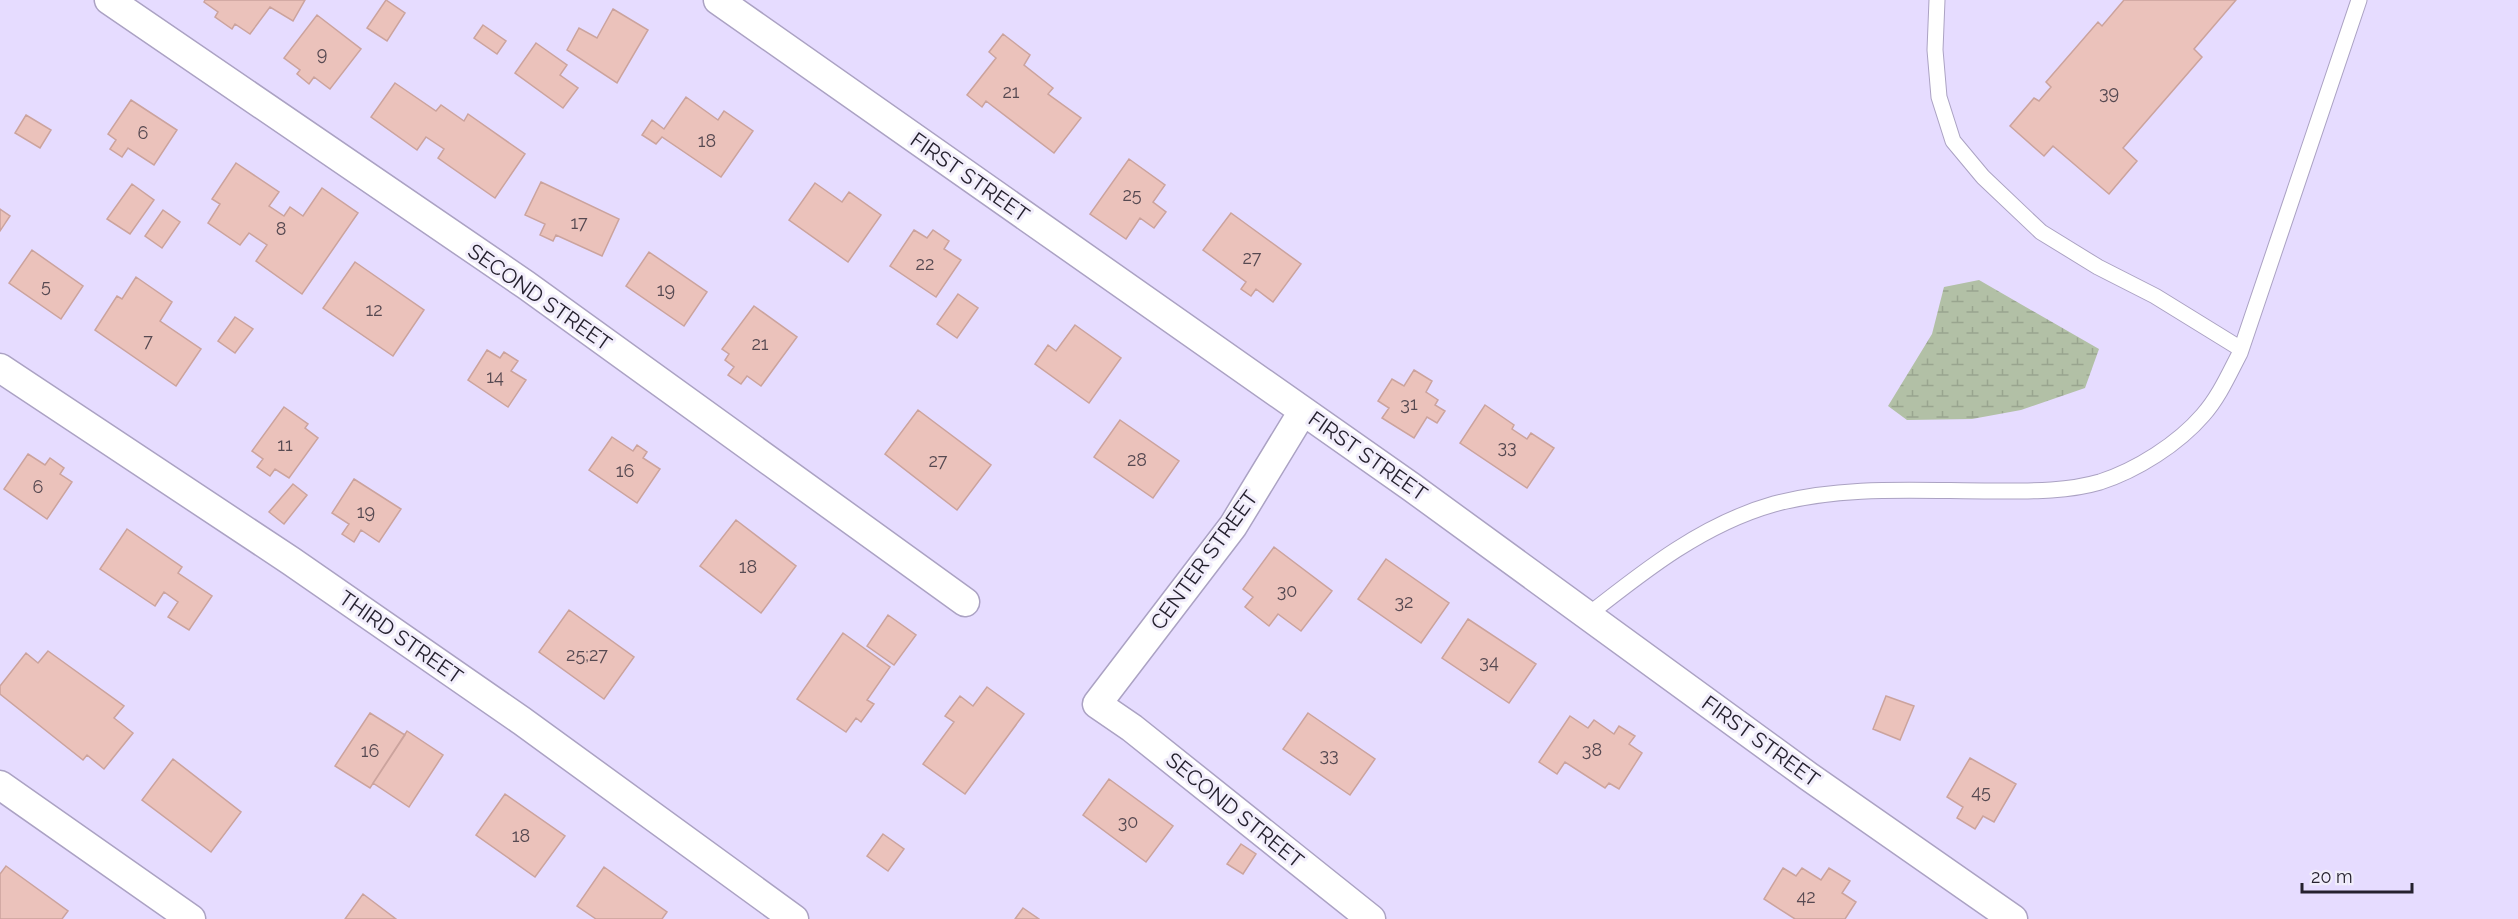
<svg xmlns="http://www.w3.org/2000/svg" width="2518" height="919" viewBox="0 0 2518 919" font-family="Raleway,sans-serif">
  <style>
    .wetland { fill: url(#wetland-marsh) }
    .building { fill: #ebc2bb; stroke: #cba39d; stroke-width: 1.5 }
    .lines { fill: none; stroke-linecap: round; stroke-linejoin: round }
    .service-casing { stroke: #aba2c3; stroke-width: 17 }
    .minor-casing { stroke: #aba2c3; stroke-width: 31 }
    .service { stroke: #fff; stroke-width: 15 }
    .minor { stroke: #fff; stroke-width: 28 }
    .labels { text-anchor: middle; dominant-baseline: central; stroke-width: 6; stroke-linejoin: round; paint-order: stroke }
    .number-label { font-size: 18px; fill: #564951 }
    .street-label { font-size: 21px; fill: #25212e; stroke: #f1edfb }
  </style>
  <defs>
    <pattern id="wetland-marsh" width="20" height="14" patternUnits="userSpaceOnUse" patternTransform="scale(1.5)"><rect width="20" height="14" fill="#b2c0a6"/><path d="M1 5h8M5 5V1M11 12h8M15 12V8" fill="none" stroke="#99a58f"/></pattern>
  </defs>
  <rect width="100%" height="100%" fill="#e6dcff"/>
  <path class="wetland" d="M1979 280 2099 349 2085 388 2021 410 1972 419 1907 420 1888 406 1932 334 1944 287Z"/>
  <path class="building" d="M205 0H305L293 21 270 7 250 34 235 24 232 29 215 17 218 12 204 2Z
    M386 0 405 13 387 41 367 28Z
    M2124 0H2236L2194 49 2202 57 2123 148 2137 161 2109 194 2053 146 2044 156 2010 126 2034 98 2039 101 2051 87 2046 82 2098 22 2102 26Z
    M613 9 648 30 617 83 567 50 579 28 597 38Z
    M317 15 361 49 330 89 314 77 309 84 297 74 300 70 284 58Z
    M483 25 506 41 497 54 474 38Z
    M1003 34 1030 55 1024 65 1053 88 1048 94 1081 118 1054 153 986 101 982 107 967 95 996 58 989 52Z
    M536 43 567 65 560 75 578 88 563 108 515 73Z
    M395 83 436 111 441 105 464 121 468 114 525 154 495 198 438 158 444 149 426 137 417 150 371 117Z
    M686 97 718 120 724 111 753 131 721 177 662 137 656 144 642 135 652 120 664 129Z
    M131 100 177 130 154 165 128 148 122 157 110 149 116 140 108 134Z
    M26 115 51 130 40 148 15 133Z
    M1129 159 1165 185 1153 202 1166 212 1154 228 1140 218 1126 239 1090 214Z
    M236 163 279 192 269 206 284 216 290 207 303 216 322 188 358 213 302 294 256 261 267 245 249 233 240 245 208 223 220 204 212 199Z
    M541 182 619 219 602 256 556 235 553 241 540 235 545 224 525 215Z
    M815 183 842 202 849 192 881 215 848 262 789 220Z
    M132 184 154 200 130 234 107 219Z
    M0 209 10 216 0 231Z
    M163 210 180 222 162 248 145 236Z
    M1231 213 1301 264 1273 302 1256 289 1251 296 1241 289 1246 282 1203 250Z
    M914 230 927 238 933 230 949 241 944 249 961 260 936 297 890 266Z
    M32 250 83 286 61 319 9 283Z
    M649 252 707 292 684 326 626 286Z
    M355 262 424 310 393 356 323 308Z
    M136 277 172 302 160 321 201 349 176 386 95 330 117 296 122 299Z
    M958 294 978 308 957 338 937 324Z
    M754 306 797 337 761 386 747 376 741 384 728 375 734 367 725 360 729 354 722 349Z
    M235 317 253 329 235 353 218 341Z
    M1075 325 1121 358 1089 403 1035 364 1048 345 1056 351Z
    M487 350 500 358 504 352 518 361 511 371 526 380 508 407 468 380Z
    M1414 370 1432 381 1426 392 1438 400 1435 405 1445 411 1437 423 1427 417 1414 438 1382 418 1389 408 1378 401 1392 379 1404 386Z
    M1485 405 1514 425 1512 429 1527 439 1531 433 1554 448 1527 488 1460 443Z
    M284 407 308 424 305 428 318 438 289 478 275 469 270 476 257 467 263 459 252 451Z
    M918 410 991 465 957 510 885 454Z
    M1120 420 1179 461 1153 498 1094 457Z
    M612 437 633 451 637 445 647 452 643 458 660 469 637 503 589 470Z
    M28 454 45 465 50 458 64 468 60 474 72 482 47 519 4 489Z
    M354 479 401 509 379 542 361 530 354 542 342 534 349 524 332 513Z
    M293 484 307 495 284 524 269 512Z
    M736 520 796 566 761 613 700 566Z
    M127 529 182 567 178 573 212 596 189 630 168 617 178 602 164 592 155 606 100 569Z
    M1274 547 1332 591 1301 631 1278 614 1269 626 1245 607 1253 597 1243 589Z
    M1386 559 1449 603 1421 643 1358 599Z
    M569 610 634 657 604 699 539 652Z
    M888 615 916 635 894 665 867 646Z
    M1468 619 1536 664 1509 703 1442 658Z
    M843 633 890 667 867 700 874 704 861 722 856 718 846 732 797 699Z
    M48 651 124 706 114 718 133 733 104 769 87 755 83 760 0 694V686L26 653 38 663Z
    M987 687 1024 714 965 794 923 764 954 722 945 716 960 696 973 706Z
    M1886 696 1914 706 1900 740 1873 729Z
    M370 713 405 735 370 788 335 766Z
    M1308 713 1375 759 1350 795 1283 749Z
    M1570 716 1588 728 1594 720 1614 734 1619 726 1635 736 1629 744 1642 753 1619 789 1609 783 1605 788 1565 762 1557 774 1539 762Z
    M407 731 443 755 409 807 373 783Z
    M1970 758 2016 784 1994 822 1983 816 1975 829 1957 818 1963 807 1947 797Z
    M173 759 241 812 211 852 142 800Z
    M1109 779 1173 826 1146 862 1083 815Z
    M505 794 565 836 535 877 476 835Z
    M883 834 904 849 888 871 867 856Z
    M1241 844 1256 854 1243 874 1227 864Z
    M6 866 68 911 62 919H0V874Z
    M604 867 667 912 662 919H596L577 906Z
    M1783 868 1796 876 1802 868 1821 880 1829 868 1850 881 1842 893 1856 902 1845 919H1795L1764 899Z
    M363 894 396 919H345Z
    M1023 908 1039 919H1015Z"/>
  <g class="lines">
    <g class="service-casing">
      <path id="service" d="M1937 0 1935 50 1939 97 1953 141 1983 177 2041 232 2098 267 2155 296 2241 349
        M1588 615C1645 570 1703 524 1774 504 1844 485 1920 491 1992 491 2028 491 2066 492 2100 482 2137 470 2178 444 2203 415 2219 397 2229 374 2240 353L2359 0"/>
    </g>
    <g class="minor-casing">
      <path id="minor" d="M109 0 526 285 965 602
        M718 0 1410 486 1808 776 2013 919
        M0 368 291 561 522 721 794 919
        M1303 411 1233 526 1097 704 1132 728 1371 919
        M0 785 191 919"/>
    </g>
    <use href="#service" class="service"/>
    <use href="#minor" class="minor"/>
  </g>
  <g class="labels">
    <g class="number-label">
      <text x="322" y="53">9</text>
      <text x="1011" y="91">21</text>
      <text x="2109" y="92">39</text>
      <text x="143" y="132">6</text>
      <text x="707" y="140">18</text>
      <text x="1132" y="194">25</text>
      <text x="579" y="222">17</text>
      <text x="281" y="228">8</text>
      <text x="1252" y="257">27</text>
      <text x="925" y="263">22</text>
      <text x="46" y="285">5</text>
      <text x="666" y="289">19</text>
      <text x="374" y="309">12</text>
      <text x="148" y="340">7</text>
      <text x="760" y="343">21</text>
      <text x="495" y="376">14</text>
      <text x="1409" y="403">31</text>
      <text x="285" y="444">11</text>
      <text x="1507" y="446">33</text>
      <text x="1137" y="459">28</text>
      <text x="938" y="460">27</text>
      <text x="625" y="470">16</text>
      <text x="38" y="486">6</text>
      <text x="366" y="511">19</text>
      <text x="748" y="566">18</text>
      <text x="1287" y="590">30</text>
      <text x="1404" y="601">32</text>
      <text x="587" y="654">25;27</text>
      <text x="1489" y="661">34</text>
      <text x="1592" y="749">38</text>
      <text x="370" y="750">16</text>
      <text x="1329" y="754">33</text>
      <text x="1981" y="791">45</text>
      <text x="1128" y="821">30</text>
      <text x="521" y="835">18</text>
      <text x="1806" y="896">42</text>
    </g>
    <g class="street-label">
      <text transform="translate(970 177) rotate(35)">FIRST STREET</text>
      <text transform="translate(540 297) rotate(35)">SECOND STREET</text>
      <text transform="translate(1368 456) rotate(35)">FIRST STREET</text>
      <text transform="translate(1204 560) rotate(-54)">CENTER STREET</text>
      <text transform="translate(401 637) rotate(35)">THIRD STREET</text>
      <text transform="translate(1761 741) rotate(36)">FIRST STREET</text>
      <text transform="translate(1235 810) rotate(39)">SECOND STREET</text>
    </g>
  </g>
  <path d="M2302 883v9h110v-9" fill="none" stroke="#25212e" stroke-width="3"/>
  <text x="2311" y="883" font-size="18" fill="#25212e" stroke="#f1edfb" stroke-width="4.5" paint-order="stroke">20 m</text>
</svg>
